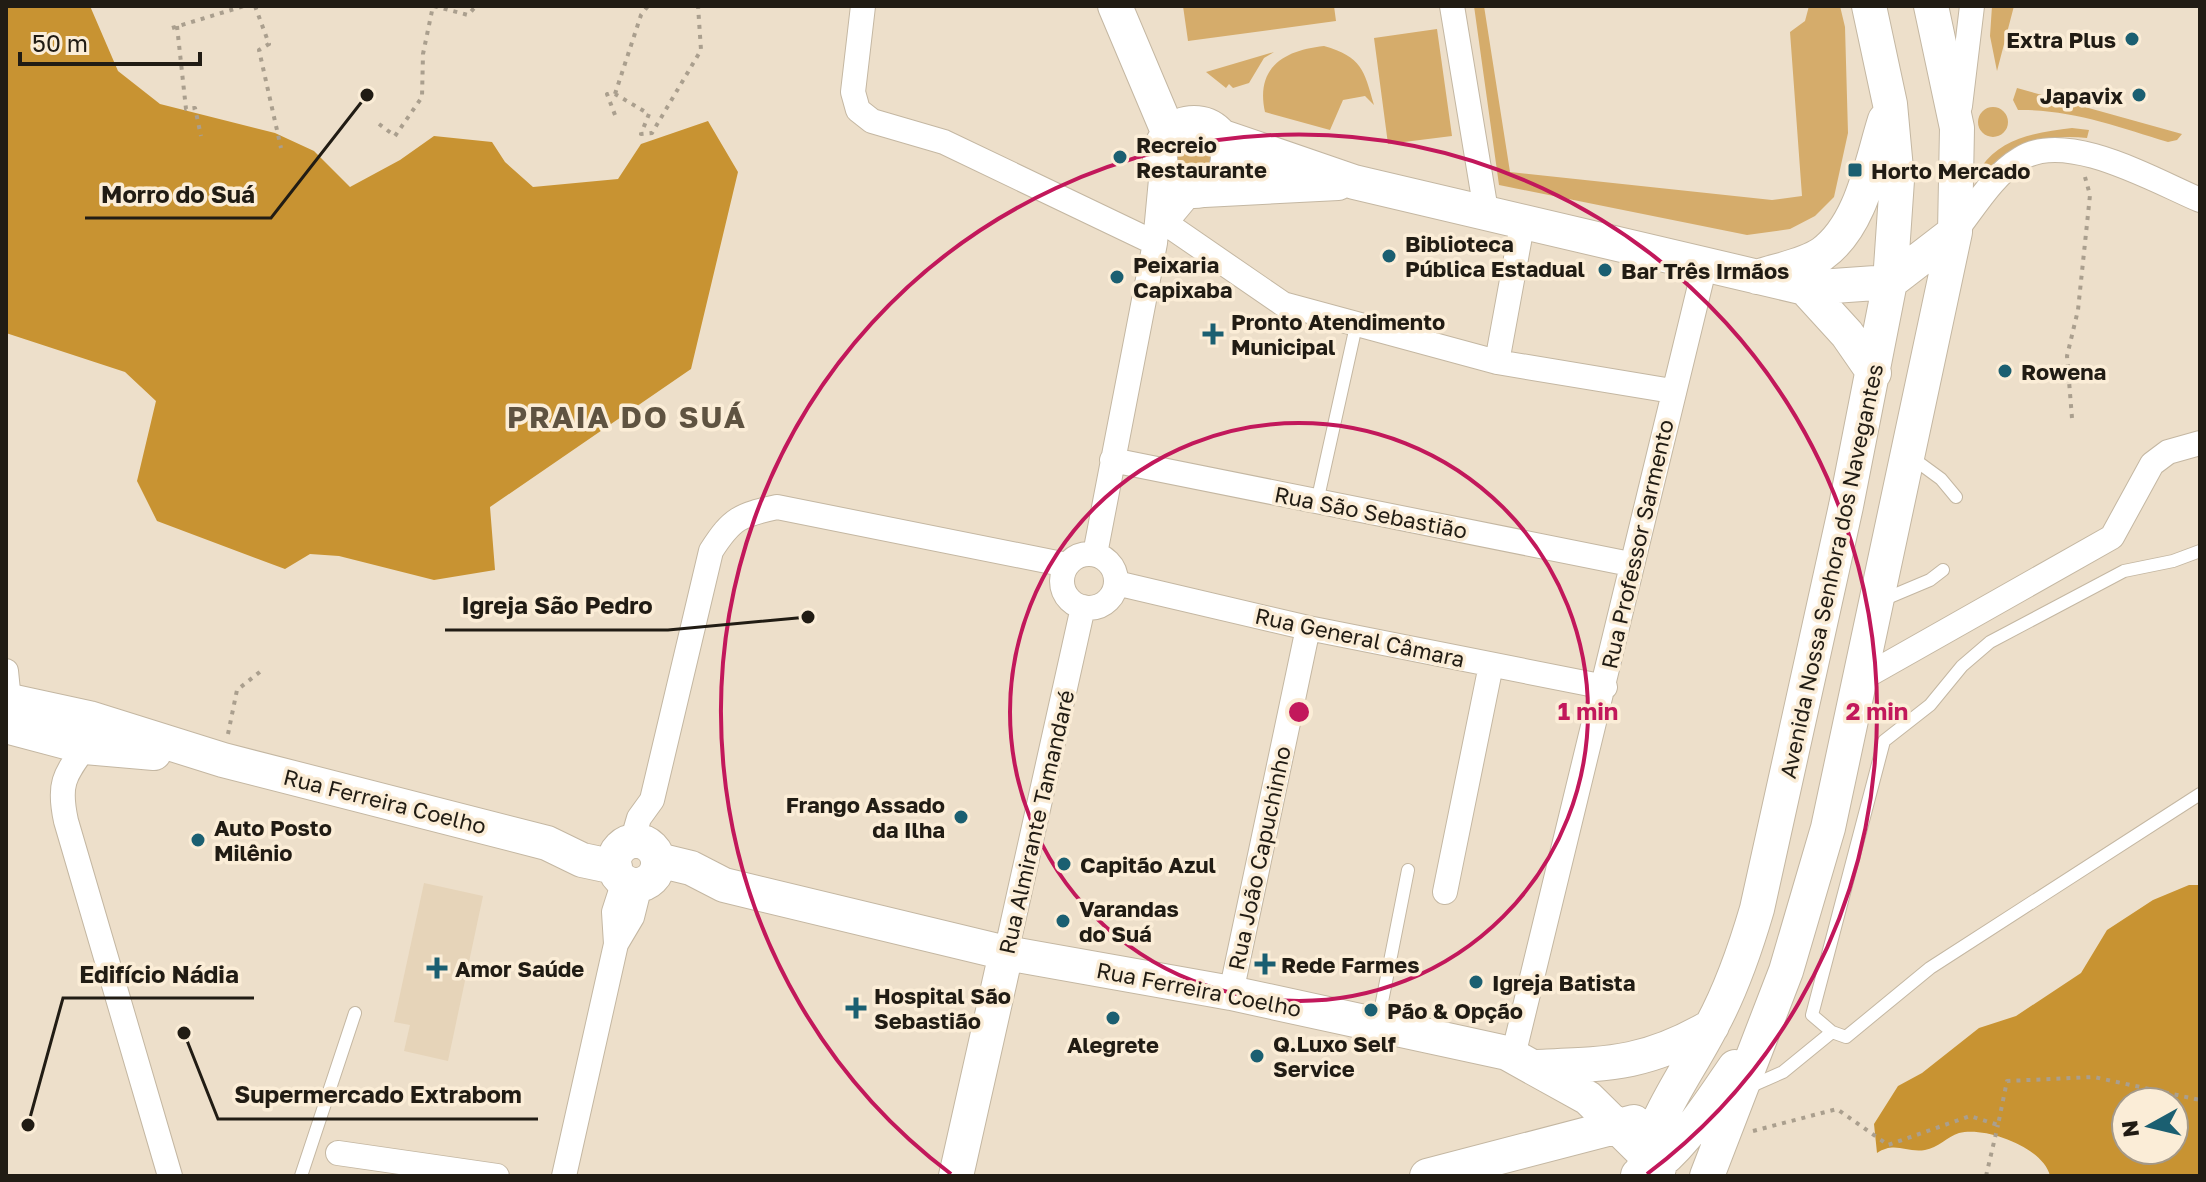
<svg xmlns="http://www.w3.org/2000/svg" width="2206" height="1182" viewBox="0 0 2206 1182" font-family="'Golos Text',sans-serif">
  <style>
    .built { fill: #e6d4b9 }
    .green { fill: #d5ac6b }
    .forest { fill: #c89332; fill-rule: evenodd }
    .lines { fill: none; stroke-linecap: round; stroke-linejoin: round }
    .lane-casing { stroke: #c4b7a2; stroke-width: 14 }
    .street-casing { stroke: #c4b7a2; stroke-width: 26 }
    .secondary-casing { stroke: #c4b7a2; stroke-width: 36 }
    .path { stroke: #aa9f8e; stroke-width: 4; stroke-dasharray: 4 6; stroke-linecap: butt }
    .lane { stroke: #fff; stroke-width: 12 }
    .street { stroke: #fff; stroke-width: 24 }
    .secondary { stroke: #fff; stroke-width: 34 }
    .ring { fill: none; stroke: #c2185b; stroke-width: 4 }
    .poi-dot { fill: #1b5f71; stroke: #fbedd7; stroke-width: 3 }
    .labels { text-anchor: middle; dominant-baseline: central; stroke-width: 7; stroke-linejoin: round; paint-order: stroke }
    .poi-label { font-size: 22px; font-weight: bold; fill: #211c14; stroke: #fbedd7; text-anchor: start }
    .street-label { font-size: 22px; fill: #211c14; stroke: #fbedd7 }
    .district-label { font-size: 30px; font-weight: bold; letter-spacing: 2px; fill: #5f5341; stroke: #fbedd7 }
    .centre { fill: #c2185b; stroke: #fbedd7; stroke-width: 4 }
    .ring-label { font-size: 24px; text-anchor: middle; font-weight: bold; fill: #c2185b; stroke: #fbedd7; stroke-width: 7; stroke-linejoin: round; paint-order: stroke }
    .leader { fill: none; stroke: #211c14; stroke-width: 3 }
    .callout-dot { fill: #211c14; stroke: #fbedd7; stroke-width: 3 }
    .callout-label { font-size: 24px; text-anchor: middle; font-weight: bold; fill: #211c14; stroke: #fbedd7; stroke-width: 7; stroke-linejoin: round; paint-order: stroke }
  </style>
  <rect width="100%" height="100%" fill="#eddfca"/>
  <path class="built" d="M424 883 483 896 448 1061 404 1051 410 1025 394 1022Z"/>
  <path class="green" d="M1183 6H1334L1336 21 1188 41Z
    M1474 6H1484L1510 172 1772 200 1802 196 1790 32 1805 21 1809 6H1840L1845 27 1848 133 1834 197 1815 216 1790 229 1747 235 1499 185Z
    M1992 6H2014L1997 71 1990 36Z
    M1437 29 1452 136 1388 144 1374 38Z
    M1324 46C1362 57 1364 70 1374 105L1365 96 1343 100 1330 130 1265 112C1255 67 1285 50 1324 46Z
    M1274 52 1264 58 1249 83 1233 88 1229 84 1226 88 1206 72Z
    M2017 88 2182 134 2177 140 2168 142C2118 127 2071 109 2018 110L2013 100Z
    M1978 122a15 15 0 1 1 30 0a15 15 0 1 1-30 0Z
    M2072 128 2089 130 2087 138C2045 133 2017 146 1985 172L1982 166C2002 137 2039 132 2072 128Z
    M1174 157a21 21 0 1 1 42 0a21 21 0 1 1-42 0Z"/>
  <path class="forest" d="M6 6H90L118 71 160 104 275 133 314 151 350 187 400 160 434 136 492 142 505 162 533 187 618 179 641 144 708 121 738 172 691 369 490 507 495 570 434 580 339 556 310 554 285 569 157 521 137 481 156 401 125 372 6 333Z
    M2189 885H2200V1176H2050C2044 1148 1986 1126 1959 1133 1947 1137 1938 1148 1925 1150 1906 1153 1895 1141 1877 1153L1874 1124 1898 1086 1922 1073 1979 1028 2016 1016 2081 973 2107 930 2153 900ZM2126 1102H2174V1150H2126Z"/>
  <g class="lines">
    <g class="lane-casing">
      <path id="lane" d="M1911 457 1941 479 1956 497
        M1317 502 1356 326
        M2200 551 2173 561 2124 571 1990 642 1962 666 1930 705 1884 741 1812 1015 1832 1032 1846 1037 1930 968 2200 794
        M1880 601 1930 580 1943 570
        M1378 1022 1408 870
        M1749 1087 1783 1072 1832 1032
        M301 1176 355 1013"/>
    </g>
    <g class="street-casing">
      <path id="street" d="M863 6 853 92 858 110 872 121 944 142 1155 243
        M1452 6 1486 211
        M1960 106 1972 6
        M1158 218 1283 304 1497 362 1672 391
        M1955 232C1974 208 1993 175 2020 159 2066 129 2155 181 2200 200
        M1156 234 1192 191
        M1497 362 1523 220
        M1112 460 1630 564
        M1095 554 1155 243 1162 169
        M1062 581a27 27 0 1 1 54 0a27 27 0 1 1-54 0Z
        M1116 583 1308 628 1605 687
        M6 671 9 701
        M1861 679 2112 537 2152 464 2168 452 2200 443
        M85 747C64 776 58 784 66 821L170 1176
        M632 842 639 818 652 800 711 551C732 518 740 515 777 507L1067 565
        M1445 892 1491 665
        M616 944 632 917 640 885
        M1006 953 1083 607
        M1231 993 1308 628
        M1513 1056 1705 265
        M338 1153 497 1176
        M564 1176 616 944 614 912 624 881"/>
    </g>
    <g class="secondary-casing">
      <path id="secondary" d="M1115 6 1169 134
        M1160 157a34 34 0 1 1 68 0a34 34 0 1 1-68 0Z
        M1223 137 1354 182 1805 288 1890 282
        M1204 190 1338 183
        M1757 277C1778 270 1804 266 1822 254 1862 225 1871 164 1885 120
        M1890 282 1955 232
        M1805 288 1847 334 1874 373
        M6 700 89 718 223 760 547 843 582 860 615 867
        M6 726 85 747 154 753
        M614 863a22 22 0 1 1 44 0a22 22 0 1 1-44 0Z
        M658 860 691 868 724 885 1006 953 1231 993 1507 1053 1588 1098 1659 1168
        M1534 1067C1608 1064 1645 1065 1712 1026
        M1638 1175C1673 1164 1714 1097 1735 1067
        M956 1176 1006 953
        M1427 1176 1634 1122
        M1642 1176C1650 1120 1687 1074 1712 1025 1732 988 1745 950 1757 909L1846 506 1890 282 1897 180 1890 104 1869 6
        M1707 1176 1786 971 1828 828 1955 232 1957 128 1931 6"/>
    </g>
    <path class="path" d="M255 6 269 44 259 50 281 148
      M434 6 468 15 476 6
      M177 26 186 109 195 108 201 136
      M172 28 244 6
      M615 94 641 15 648 6
      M615 115 607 94H615L649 114 641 134 652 133 701 50 698 6
      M379 124 395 136 422 97 423 54 433 6
      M2072 418 2067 356 2078 310 2090 195 2085 177
      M228 734 237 690 261 671
      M1753 1131 1837 1109 1888 1145 1970 1116 1998 1125 2007 1081 2094 1077 2200 1100
      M1986 1176 1998 1125"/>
    <use href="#lane" class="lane"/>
    <use href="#street" class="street"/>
    <use href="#secondary" class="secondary"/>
  </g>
  <g class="ring">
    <circle cx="1299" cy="712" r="289"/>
    <path d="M951 1174A578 578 0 1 1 1647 1174"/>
  </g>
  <g class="poi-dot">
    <circle cx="2132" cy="39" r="8"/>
    <circle cx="2139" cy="95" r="8"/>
    <circle cx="1120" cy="157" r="8"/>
    <rect x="1847" y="162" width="16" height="16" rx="4"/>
    <circle cx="1389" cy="256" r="8"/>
    <circle cx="1605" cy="270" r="8"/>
    <circle cx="1117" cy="277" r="8"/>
    <path d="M1209 322h8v8h8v8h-8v8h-8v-8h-8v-8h8z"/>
    <circle cx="2005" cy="371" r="8"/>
    <circle cx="961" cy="817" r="8"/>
    <circle cx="198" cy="840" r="8"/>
    <circle cx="1064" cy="864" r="8"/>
    <circle cx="1063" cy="921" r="8"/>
    <path d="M1261 952h8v8h8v8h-8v8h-8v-8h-8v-8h8z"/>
    <path d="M433 956h8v8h8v8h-8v8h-8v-8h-8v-8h8z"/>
    <circle cx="1476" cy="982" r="8"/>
    <path d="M852 996h8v8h8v8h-8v8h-8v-8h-8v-8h8z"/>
    <circle cx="1371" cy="1010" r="8"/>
    <circle cx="1113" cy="1018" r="8"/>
    <circle cx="1257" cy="1056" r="8"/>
  </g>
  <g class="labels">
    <g class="poi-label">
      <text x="2116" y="39" text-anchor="end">Extra Plus</text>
      <text x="2123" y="95" text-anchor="end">Japavix</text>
      <text x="1136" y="144">Recreio<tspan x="1136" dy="25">Restaurante</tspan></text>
      <text x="1871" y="170">Horto Mercado</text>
      <text x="1405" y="243">Biblioteca<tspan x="1405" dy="25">Pública Estadual</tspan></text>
      <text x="1133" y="264">Peixaria<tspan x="1133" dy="25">Capixaba</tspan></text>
      <text x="1621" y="270">Bar Três Irmãos</text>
      <text x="1231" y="321">Pronto Atendimento<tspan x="1231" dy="25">Municipal</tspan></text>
      <text x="2021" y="371">Rowena</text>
      <text x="945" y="804" text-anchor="end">Frango Assado<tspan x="945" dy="25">da Ilha</tspan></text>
      <text x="214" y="827">Auto Posto<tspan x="214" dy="25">Milênio</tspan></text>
      <text x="1080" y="864">Capitão Azul</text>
      <text x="1079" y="908">Varandas<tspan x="1079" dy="25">do Suá</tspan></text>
      <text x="1281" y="964">Rede Farmes</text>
      <text x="455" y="968">Amor Saúde</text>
      <text x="1492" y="982">Igreja Batista</text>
      <text x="874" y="995">Hospital São<tspan x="874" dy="25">Sebastião</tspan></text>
      <text x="1387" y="1010">Pão &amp; Opção</text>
      <text x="1273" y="1043">Q.Luxo Self<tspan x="1273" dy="25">Service</tspan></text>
      <text x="1113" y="1044" text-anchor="middle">Alegrete</text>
    </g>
    <g class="street-label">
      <text transform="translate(1371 512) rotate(11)">Rua São Sebastião</text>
      <text transform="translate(1637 544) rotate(-77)">Rua Professor Sarmento</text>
      <text transform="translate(1831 571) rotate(-78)">Avenida Nossa Senhora dos Navegantes</text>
      <text transform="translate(1360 637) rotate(12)">Rua General Câmara</text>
      <text transform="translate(385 801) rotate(14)">Rua Ferreira Coelho</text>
      <text transform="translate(1036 822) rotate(-77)">Rua Almirante Tamandaré</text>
      <text transform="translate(1259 858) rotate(-78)">Rua João Capuchinho</text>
      <text transform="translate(1199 989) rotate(11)">Rua Ferreira Coelho</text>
    </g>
    <g class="district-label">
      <text x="627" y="417">PRAIA DO SUÁ</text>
    </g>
  </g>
  <circle cx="1299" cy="712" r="12" class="centre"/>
  <g class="ring-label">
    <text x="1588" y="720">1 min</text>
    <text x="1877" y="720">2 min</text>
  </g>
  <path class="leader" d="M367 95L271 218H85M808 617L668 630H445M28 1125L63 998H254M184 1033L218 1119H538"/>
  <g class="callout-dot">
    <circle cx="367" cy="95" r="8"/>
    <circle cx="808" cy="617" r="8"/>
    <circle cx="28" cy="1125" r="8"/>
    <circle cx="184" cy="1033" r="8"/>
  </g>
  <g class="callout-label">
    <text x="178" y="203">Morro do Suá</text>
    <text x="557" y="614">Igreja São Pedro</text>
    <text x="159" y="983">Edifício Nádia</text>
    <text x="378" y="1103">Supermercado Extrabom</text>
  </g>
  <rect width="2206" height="1182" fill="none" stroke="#211c14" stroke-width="16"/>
  <g transform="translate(2150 1126) rotate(262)"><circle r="38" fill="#fbedd7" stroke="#a49989" stroke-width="2"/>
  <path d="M0-6L14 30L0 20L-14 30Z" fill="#1b5f71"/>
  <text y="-12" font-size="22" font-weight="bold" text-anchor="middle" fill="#211c14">N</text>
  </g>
  <path d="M20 52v12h180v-12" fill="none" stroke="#211c14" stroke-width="4"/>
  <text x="32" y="52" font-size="24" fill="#211c14" stroke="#fbedd7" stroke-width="6" paint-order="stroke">50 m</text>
</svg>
